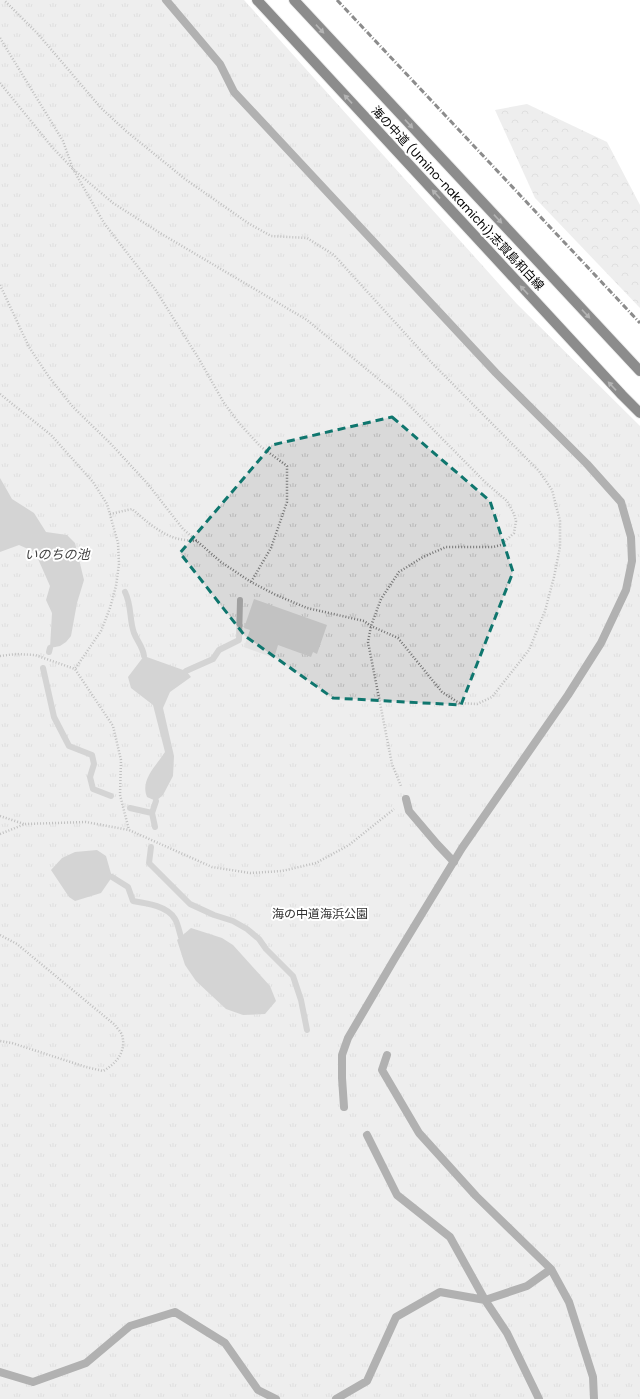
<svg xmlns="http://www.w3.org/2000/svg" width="640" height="1399" viewBox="0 0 640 1399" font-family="Poppins,'Noto Sans JP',sans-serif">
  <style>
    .forest { fill: url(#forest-crowns) }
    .park { fill: url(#park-tufts) }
    .water { fill: #a0a0a0 }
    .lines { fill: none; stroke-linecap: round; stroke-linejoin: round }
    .stream { stroke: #a0a0a0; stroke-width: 6 }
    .building { fill: #c2c2c2 }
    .primary-casing { stroke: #dbdbdb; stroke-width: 12 }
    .path { stroke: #747474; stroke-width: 2.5; stroke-dasharray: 1 2; stroke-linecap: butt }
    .lane { stroke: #525252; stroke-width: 8 }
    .primary { stroke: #000; stroke-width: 10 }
    .rail { stroke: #000; stroke-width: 3; stroke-dasharray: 6 2 1 2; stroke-linecap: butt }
    .oneway { fill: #595959 }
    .marked { fill: none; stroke: #0f766e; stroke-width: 3; stroke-dasharray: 8 5; stroke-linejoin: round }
    .labels { text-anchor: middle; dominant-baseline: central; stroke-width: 4; stroke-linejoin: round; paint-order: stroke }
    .street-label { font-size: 12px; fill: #000; stroke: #fff }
    .park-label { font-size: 12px; fill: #303030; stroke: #fff }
    .water-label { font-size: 13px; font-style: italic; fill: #414141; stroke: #fff }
  </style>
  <defs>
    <pattern id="forest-crowns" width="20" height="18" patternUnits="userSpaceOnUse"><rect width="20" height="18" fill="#d9d9d9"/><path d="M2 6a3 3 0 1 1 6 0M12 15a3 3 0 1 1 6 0" fill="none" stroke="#b8b8b8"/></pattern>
    <pattern id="park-tufts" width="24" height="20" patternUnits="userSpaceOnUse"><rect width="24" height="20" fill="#d9d9d9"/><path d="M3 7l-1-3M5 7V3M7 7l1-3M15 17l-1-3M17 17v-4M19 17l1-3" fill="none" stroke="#b8b8b8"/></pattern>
  </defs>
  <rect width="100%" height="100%" fill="#fff"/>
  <path class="forest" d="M527 104 607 142 640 205V308L535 198 495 110Z"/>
  <path class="park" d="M0 0H244L517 304 640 426V1399H0Z"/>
  <path class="water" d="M0 478 12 499 34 513 46 532 67 535 75 543 84 580 77 603 71 636 66 642 60 646 50 648 52 613 46 600 50 586 35 552 19 545 0 552Z
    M144 656 186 671 191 677 170 692 163 708 174 756 173 776 163 795 156 801 147 797C140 780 156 766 165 752L153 705 131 688 128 677Z
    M97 850 106 856 112 877 101 893 75 901 69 897 51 870 62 858 75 852Z
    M191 928 222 938 233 945 270 986 276 1001 265 1014 243 1015 226 1009 196 981 185 965 177 940Z"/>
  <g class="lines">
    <path class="stream" d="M125 592C132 606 129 619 134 633 137 641 143 647 144 656
      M49 652 50 648
      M43 668 54 717 69 746 92 755 94 764 90 777 93 789 111 796
      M186 671 213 659 219 650 239 640 240 600
      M130 808 152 813
      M155 827 152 813 156 801
      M151 847 149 863 190 904 214 915 233 921 247 929 259 939 266 949 293 976 301 1000 307 1030
      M112 877 128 887 133 901C146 903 168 906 175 919 178 924 179 931 181 937"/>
  </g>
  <path class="building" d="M254 599 327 625 317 654 313 652 311 657 278 645 274 658 244 647 250 630 244 628Z"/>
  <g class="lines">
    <g class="primary-casing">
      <path id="primary" d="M257 0 622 395 640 413
        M294 0 640 371"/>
    </g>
    <path class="path" d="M0 38 63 141 73 169 104 223 155 289 199 359 224 403 239 423 260 446 287 466V502L271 548 251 582
      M0 83 52 147 73 169 113 203 160 233 307 320 404 400 486 483 507 501 514 514 516 521 514 533 501 545 493 547H446L423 557 399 572 381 599 371 626 368 642 392 764 401 786
      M0 285 29 347 49 377 73 407 110 443 147 483 183 529 221 562 251 582 276 595 307 608 364 621 371 626 398 638 442 692 459 703 477 704 492 697 529 650 545 611 554 577 560 547V521L552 490 539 471 431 362 334 255 307 238 271 236 248 223 185 179 126 131 101 108 38 34 4 0
      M0 394 51 435 93 482 107 504 118 543 119 564 116 586 110 608 101 631 75 669
      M110 514 132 509C145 520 161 535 179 539 185 540 191 541 198 541
      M0 656 16 654 35 655 75 669 113 726 121 760 120 795 129 830
      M0 816 24 824
      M0 834 25 824 86 822 129 830 212 867 250 873 282 871 316 863 349 845 394 809
      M0 935 17 944 115 1025C117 1028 121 1032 122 1035 127 1051 116 1064 103 1071L86 1067 12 1043 0 1041"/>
    <path class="lane" d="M166 0 220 64 234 92 496 373 587 464 621 502 631 537 632 561 626 590 601 643 568 695 462 848 395 958 348 1038 342 1055V1078L344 1107
      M406 799 409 811 437 844 454 862
      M387 1055 382 1070 419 1133 476 1196 551 1269 569 1302 593 1377 594 1399
      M367 1135 397 1195 450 1237 485 1300 507 1333 539 1399
      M0 1372 33 1382 86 1363 130 1326 175 1312 225 1343 258 1390 276 1399
      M336 1399 367 1381 396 1317 440 1292 485 1300 527 1286 551 1269"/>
    <use href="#primary" class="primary"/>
    <path class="rail" d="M337 0 640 323"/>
  </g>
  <defs><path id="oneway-solid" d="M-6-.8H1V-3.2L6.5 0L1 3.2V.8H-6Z"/></defs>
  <g class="oneway">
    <use href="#oneway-solid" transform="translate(320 29) rotate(47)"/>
    <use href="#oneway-solid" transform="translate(348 99) rotate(-133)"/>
    <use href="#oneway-solid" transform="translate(409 124) rotate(47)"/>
    <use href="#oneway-solid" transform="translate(436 194) rotate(-133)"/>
    <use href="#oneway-solid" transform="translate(498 219) rotate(47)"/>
    <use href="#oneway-solid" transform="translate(524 290) rotate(-133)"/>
    <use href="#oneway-solid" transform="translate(586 314) rotate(47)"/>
    <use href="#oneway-solid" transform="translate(612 386) rotate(-133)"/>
  </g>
  <path d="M0 0H640V1399H0ZM392 417 490 501 513 572 461 705 333 698 245 636 180 553 272 445Z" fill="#fff" fill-opacity=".55" fill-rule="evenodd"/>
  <path class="marked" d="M392 417 490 501 513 572 461 705 333 698 245 636 180 553 272 445Z"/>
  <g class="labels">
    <g class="street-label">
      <text transform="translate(458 198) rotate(47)">海の中道 (Umino-nakamichi);志賀島和白線</text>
    </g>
    <g class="park-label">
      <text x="320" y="913">海の中道海浜公園</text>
    </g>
    <g class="water-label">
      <text x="57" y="554">いのちの池</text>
    </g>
  </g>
</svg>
